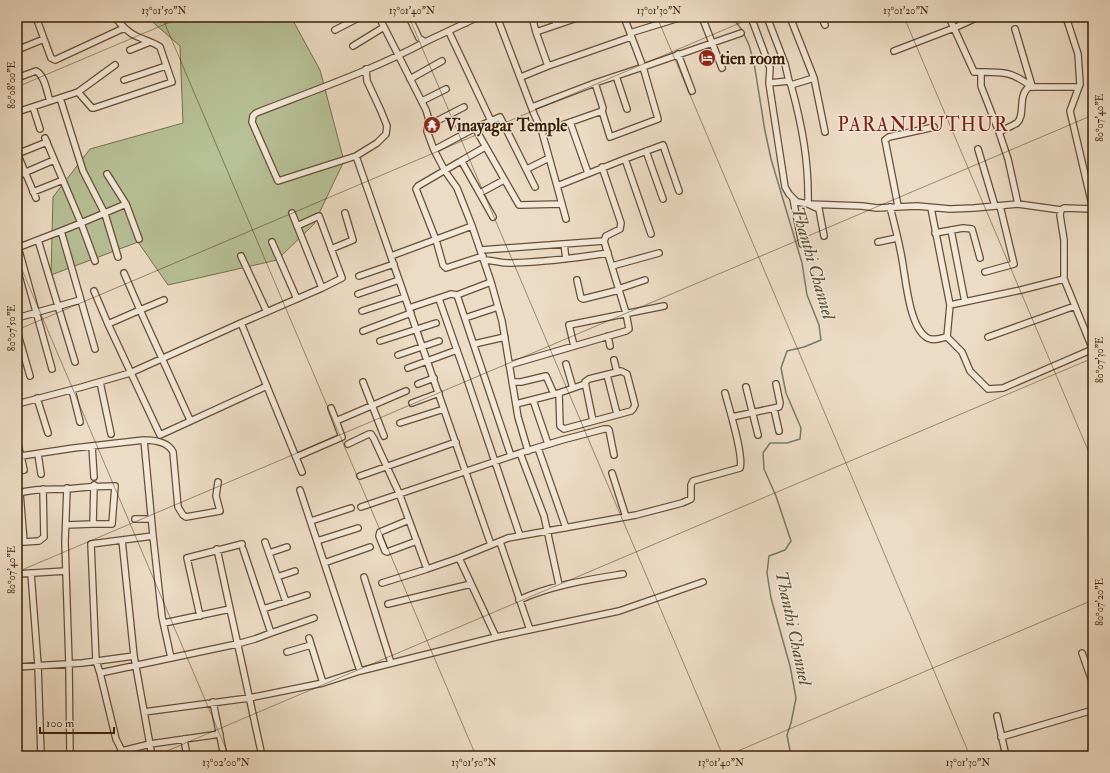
<svg xmlns="http://www.w3.org/2000/svg" width="1110" height="773" viewBox="0 0 1110 773" font-family="'IM FELL Double Pica',serif">
  <style>
    .green { fill: #b7c096; stroke: #786f4d }
    .lines { fill: none; stroke-linecap: round; stroke-linejoin: round }
    .stream { stroke: #737d6c; stroke-width: 1.5 }
    .minor-casing { stroke: #674e34; stroke-width: 8 }
    .minor { stroke: #f3e8d9; stroke-width: 5.5 }
    .ticks { fill: none; stroke: #3a1e04; stroke-width: 1; stroke-opacity: 0.45 }
    .labels { text-anchor: middle; dominant-baseline: central; stroke-width: 3; stroke-linejoin: round; paint-order: stroke }
    .poi-label { font-size: 17px; font-weight: bold; fill: #3a1e04; stroke: #f3e8d9; text-anchor: start }
    .water-label { font-size: 18px; font-style: italic; fill: #564d38; stroke: #f3e8d9 }
    .quarter-label { font-size: 19px; letter-spacing: 1px; fill: #7a1f14; stroke: #f3e8d9 }
    .neatline { fill: none; stroke: #3a1e04; stroke-width: 1.5 }
    .ticks-label { font-size: 10px; text-anchor: middle; fill: #3a1e04 }
  </style>
  <rect width="100%" height="100%" fill="#eddcc5"/>
  <filter id="stains"><feTurbulence type="fractalNoise" baseFrequency=".005" numOctaves="4"/><feColorMatrix values="0 0 0 0 .2 0 0 0 0 .09 0 0 0 0 .02 0 0 0 .5 -.17"/></filter>
  <radialGradient id="worn" r=".72"><stop offset=".6" stop-color="#630" stop-opacity="0"/><stop offset="1" stop-color="#630" stop-opacity=".3"/></radialGradient>
  <path class="green" d="M147 17H291L320 70 344 161 314 224 277 260 168 285 138 242 51 275 53 197 90 149 183 123 180 46Z"/>
  <g class="lines">
    <path class="stream" d="M732 17 742 30 749 45 754 63 765 131 771 159 802 263 807 295 819 325 821 340 804 347 787 351 781 368 786 393 801 428 800 439 787 443H770L763 453 764 469 776 496 791 541 785 550 769 556 767 573 771 598 790 666 796 698 791 723 787 735 791 756"/>
    <g class="minor-casing">
      <path id="minor" d="M331 17 332 18 334 17
        M379 17 426 110 429 120 427 131 434 150 445 171 457 188 472 226 491 282 502 321 518 417 528 451
        M409 17 419 38 425 42 478 17
        M464 17 466 23
        M497 17 534 114 542 132 557 186 625 159
        M532 17 536 32
        M554 17 556 25
        M580 17 536 32 548 66 631 37
        M624 17 643 67 741 33
        M702 17 722 68
        M751 17 770 68 769 83 789 81 791 85
        M767 17 785 64 789 81
        M790 17 814 78 791 85C802 125 809 162 808 204L862 206 877 208 917 206 950 209 974 208 1018 204 1061 210
        M821 17 825 25
        M949 17 974 72C1001 72 1010 70 1032 87
        M1066 17 1078 54 1080 84 1070 111 1093 209
        M1015 29 1032 86
        M335 30 360 17
        M449 32 491 121
        M630 33 682 17
        M44 39 51 58 55 60 124 28
        M353 46 384 27
        M17 50 44 39 36 17
        M130 50 150 42
        M894 51 954 28 978 17
        M678 54 692 91
        M366 69 367 81 381 111 387 126 386 134 377 143 356 156 278 181 252 122 253 116 256 113C312 91 371 71 425 42
        M981 72V86L999 132 1008 159 1018 204
        M616 76 627 109
        M521 77 548 66
        M17 78 36 71C45 75 47 93 50 101
        M814 78 825 132
        M410 79 442 61
        M124 80 166 66
        M769 83 785 187 789 194 797 202 808 204 819 209 824 236
        M78 92 92 108H94L172 82 160 47C153 42 144 40 136 36 127 32 121 25 115 17
        M60 98 83 171 105 214 118 257
        M422 101 446 89
        M33 107 40 129
        M532 107 595 83 643 67 658 119 610 137 602 111
        M17 112 78 92 115 65
        M570 122 588 173
        M429 125 464 107
        M475 128 519 205 562 204
        M542 132 602 111 603 108 595 83
        M999 132C1005 129 1012 126 1017 123 1026 115 1017 96 1029 87H1079
        M45 138 81 223 61 231 95 349
        M978 149 995 206
        M434 150 475 128 500 117 535 187
        M646 151 663 199
        M17 153 36 198
        M17 154 47 142
        M461 161 485 147
        M527 169 549 158
        M17 176 54 160
        M557 186 566 219
        M33 192 63 180
        M480 193 504 180
        M793 199 802 244
        M126 204 139 239
        M898 206 885 140 889 137 934 127
        M890 207C895 226 900 245 903 265 906 283 910 326 926 337 932 342 941 338 947 337L950 305
        M931 208 950 305 1021 290 1064 279
        M1093 209 1064 208 1061 210 1060 215 1064 240V279L1093 350
        M297 226 319 216 342 278 322 288
        M951 230 965 302
        M935 233 963 228 972 229 980 258
        M651 234 625 159 663 145 679 191
        M38 240 75 362
        M272 242 297 299
        M878 242 897 238
        M564 244 566 259
        M18 247 52 369
        M17 248 61 231
        M331 249 353 240 345 213
        M481 250 604 241
        M241 256 267 312
        M391 256 472 226
        M483 256 446 268 443 265 436 240 416 189 418 186 459 162H462L493 217
        M484 260C494 260 502 264 511 263 544 262 576 258 608 253
        M95 261 81 223 126 204 107 174
        M612 266 659 253
        M985 272 1014 264 1000 206
        M124 273 140 310 164 300
        M359 276 394 264
        M577 280 581 298 583 299 619 290
        M618 289 645 280
        M94 291 108 324
        M358 294 399 280
        M457 295 491 282
        M439 299 466 376 520 536
        M409 308 451 294 457 295 511 456
        M362 311 405 297
        M17 318 80 300
        M465 318 498 307
        M241 323 322 288 292 213
        M17 331 30 376
        M363 331 411 313
        M608 336 610 346
        M947 337 962 352 970 371 988 389 1003 388 1093 349
        M988 337 1075 306
        M380 341 436 323
        M474 344 505 337
        M574 346 569 325 664 306
        M398 355 439 341
        M614 360 617 372
        M566 364 573 388
        M509 365 626 331 629 329 626 313 604 241 606 236 620 229 621 223 602 167
        M408 368 457 350
        M607 375 617 414
        M100 382 111 434
        M363 382 384 436
        M512 382H521L546 376 554 394
        M418 384 434 378
        M746 387 758 435
        M72 390 80 422
        M559 393 560 426 564 429 631 411 633 409 635 405 627 374 621 371 589 379 585 382 593 421
        M37 398 48 433
        M533 400 548 444
        M412 403 439 393
        M17 404 82 387 130 373 241 323 302 472
        M516 404 559 393 585 384
        M774 409 779 431
        M732 417 779 407 780 403 776 384
        M190 420 140 310 108 324 160 435 267 386
        M336 421 406 391
        M400 423 444 409
        M144 440 153 536 162 617 171 658
        M17 442 21 456 74 448 144 440C155 440 168 442 173 452L178 507 183 515 186 517 220 511 216 496 218 482
        M348 444 369 434H371L374 439 399 493 427 569
        M92 446 94 477
        M538 448 566 528
        M520 453 544 516 559 585
        M38 454 41 474
        M296 457 342 437 331 408
        M17 472 24 470 21 456
        M612 473 626 517
        M360 476 456 442
        M67 488 65 542 69 664 70 756
        M300 490 360 671
        M17 494C33 488 51 490 67 489 83 487 98 486 115 486L112 524H93L94 485
        M361 507 520 453 562 440 604 429H608L609 430 614 455
        M135 519H151
        M409 520 380 532 379 536 385 551 387 552 417 541
        M311 521 351 508
        M66 525 93 524
        M122 540 134 656 152 756
        M17 541 24 542 20 493
        M317 541 358 528
        M24 542 39 541 44 537 43 489
        M265 542 286 602
        M500 542 530 630
        M491 545 508 538 636 515 682 503 691 499V485L693 481 740 468C744 456 729 408 725 393
        M217 549 262 756
        M269 553 287 547
        M324 563 370 547
        M31 573 38 665 41 756
        M17 574 66 571
        M277 577 295 571
        M364 577 391 663
        M382 583 427 569 459 558
        M519 600C552 585 587 580 623 574
        M388 604 471 584
        M263 609 307 595
        M200 616 187 558 242 544
        M164 623 230 609
        M271 633 314 618
        M496 637 619 611 703 582
        M309 638 323 683
        M287 652 311 645
        M1082 653 1093 684
        M17 667 82 663 134 656
        M100 673 96 661 91 544 153 536
        M213 702 224 756
        M144 712 249 698 323 683 360 671 496 637 459 558 491 545 356 156
        M997 716 1006 756
        M1001 737 1093 710
        M184 739 187 756
        M115 756 122 751 116 739 100 673 237 644 255 639 271 633 243 549
        M123 756 122 751 150 744 220 734"/>
    </g>
    <use href="#minor" class="minor"/>
  </g>
  <path class="ticks" d="M162 17 476 756M409 17 723 756M657 17 970 756M904 17 1093 462M17 87 182 17M17 258 229 756M17 330 754 17M17 572 1093 115M155 756 1093 358M726 756 1093 600"/>
  <defs>
    <g id="hotel-disc" transform="scale(0.9)"><circle r="9.5" fill="#8f2418" stroke="#f3e8d9"/><path d="M-6-4.5h1.5V1H6V5H4.5V3h-9V5H-6ZM-4 0a1.8 1.8 0 1 1 3.6 0ZM.5 0V-2.5h3Q6-2.5 6 0Z" fill="#fff"/></g>
    <g id="temple-disc" transform="scale(0.9)"><circle r="9.5" fill="#8f2418" stroke="#f3e8d9"/><path d="M0-6L5-2H3V0L6.5 2.5H4V6H1.5V3h-3V6H-4V2.5H-6.5L-3 0V-2H-5Z" fill="#fff"/></g>
  </defs>
  <g fill-rule="evenodd">
    <use href="#hotel-disc" x="707" y="58"/>
    <use href="#temple-disc" x="432" y="125"/>
  </g>
  <g class="labels">
    <g class="poi-label">
      <text x="720" y="58">tien room</text>
      <text x="445" y="125">Vinayagar Temple</text>
    </g>
    <g class="water-label">
      <text transform="translate(813 263) rotate(74)">Thanthi Channel</text>
      <text transform="translate(793 628) rotate(78)">Thanthi Channel</text>
    </g>
    <g class="quarter-label">
      <text x="923" y="125">PARANIPUTHUR</text>
    </g>
  </g>
  <rect width="1110" height="773" fill="none" stroke="#eddcc5" stroke-width="44"/>
  <path d="M40 727v6h74v-6" fill="none" stroke="#3a1e04" stroke-width="2"/>
  <text x="46" y="727" font-size="12" fill="#3a1e04" stroke="#f3e8d9" stroke-width="3" paint-order="stroke">100 m</text>
  <rect x="22" y="22" width="1066" height="729" class="neatline"/>
  <g class="ticks-label">
    <text x="164" y="14">13°01'50"N</text>
    <text x="412" y="14">13°01'40"N</text>
    <text x="659" y="14">13°01'30"N</text>
    <text x="906" y="14">13°01'20"N</text>
    <text transform="translate(11 85) rotate(-90)" y="4">80°08'00"E</text>
    <text transform="translate(1099 118) rotate(-90)" y="4">80°07'40"E</text>
    <text transform="translate(11 328) rotate(-90)" y="4">80°07'50"E</text>
    <text transform="translate(1099 360) rotate(-90)" y="4">80°07'30"E</text>
    <text transform="translate(11 570) rotate(-90)" y="4">80°07'40"E</text>
    <text transform="translate(1099 602) rotate(-90)" y="4">80°07'20"E</text>
    <text x="226" y="766">13°02'00"N</text>
    <text x="474" y="766">13°01'50"N</text>
    <text x="721" y="766">13°01'40"N</text>
    <text x="968" y="766">13°01'30"N</text>
  </g>
  <rect width="100%" height="100%" filter="url(#stains)"/>
  <rect width="100%" height="100%" fill="url(#worn)"/>
</svg>
